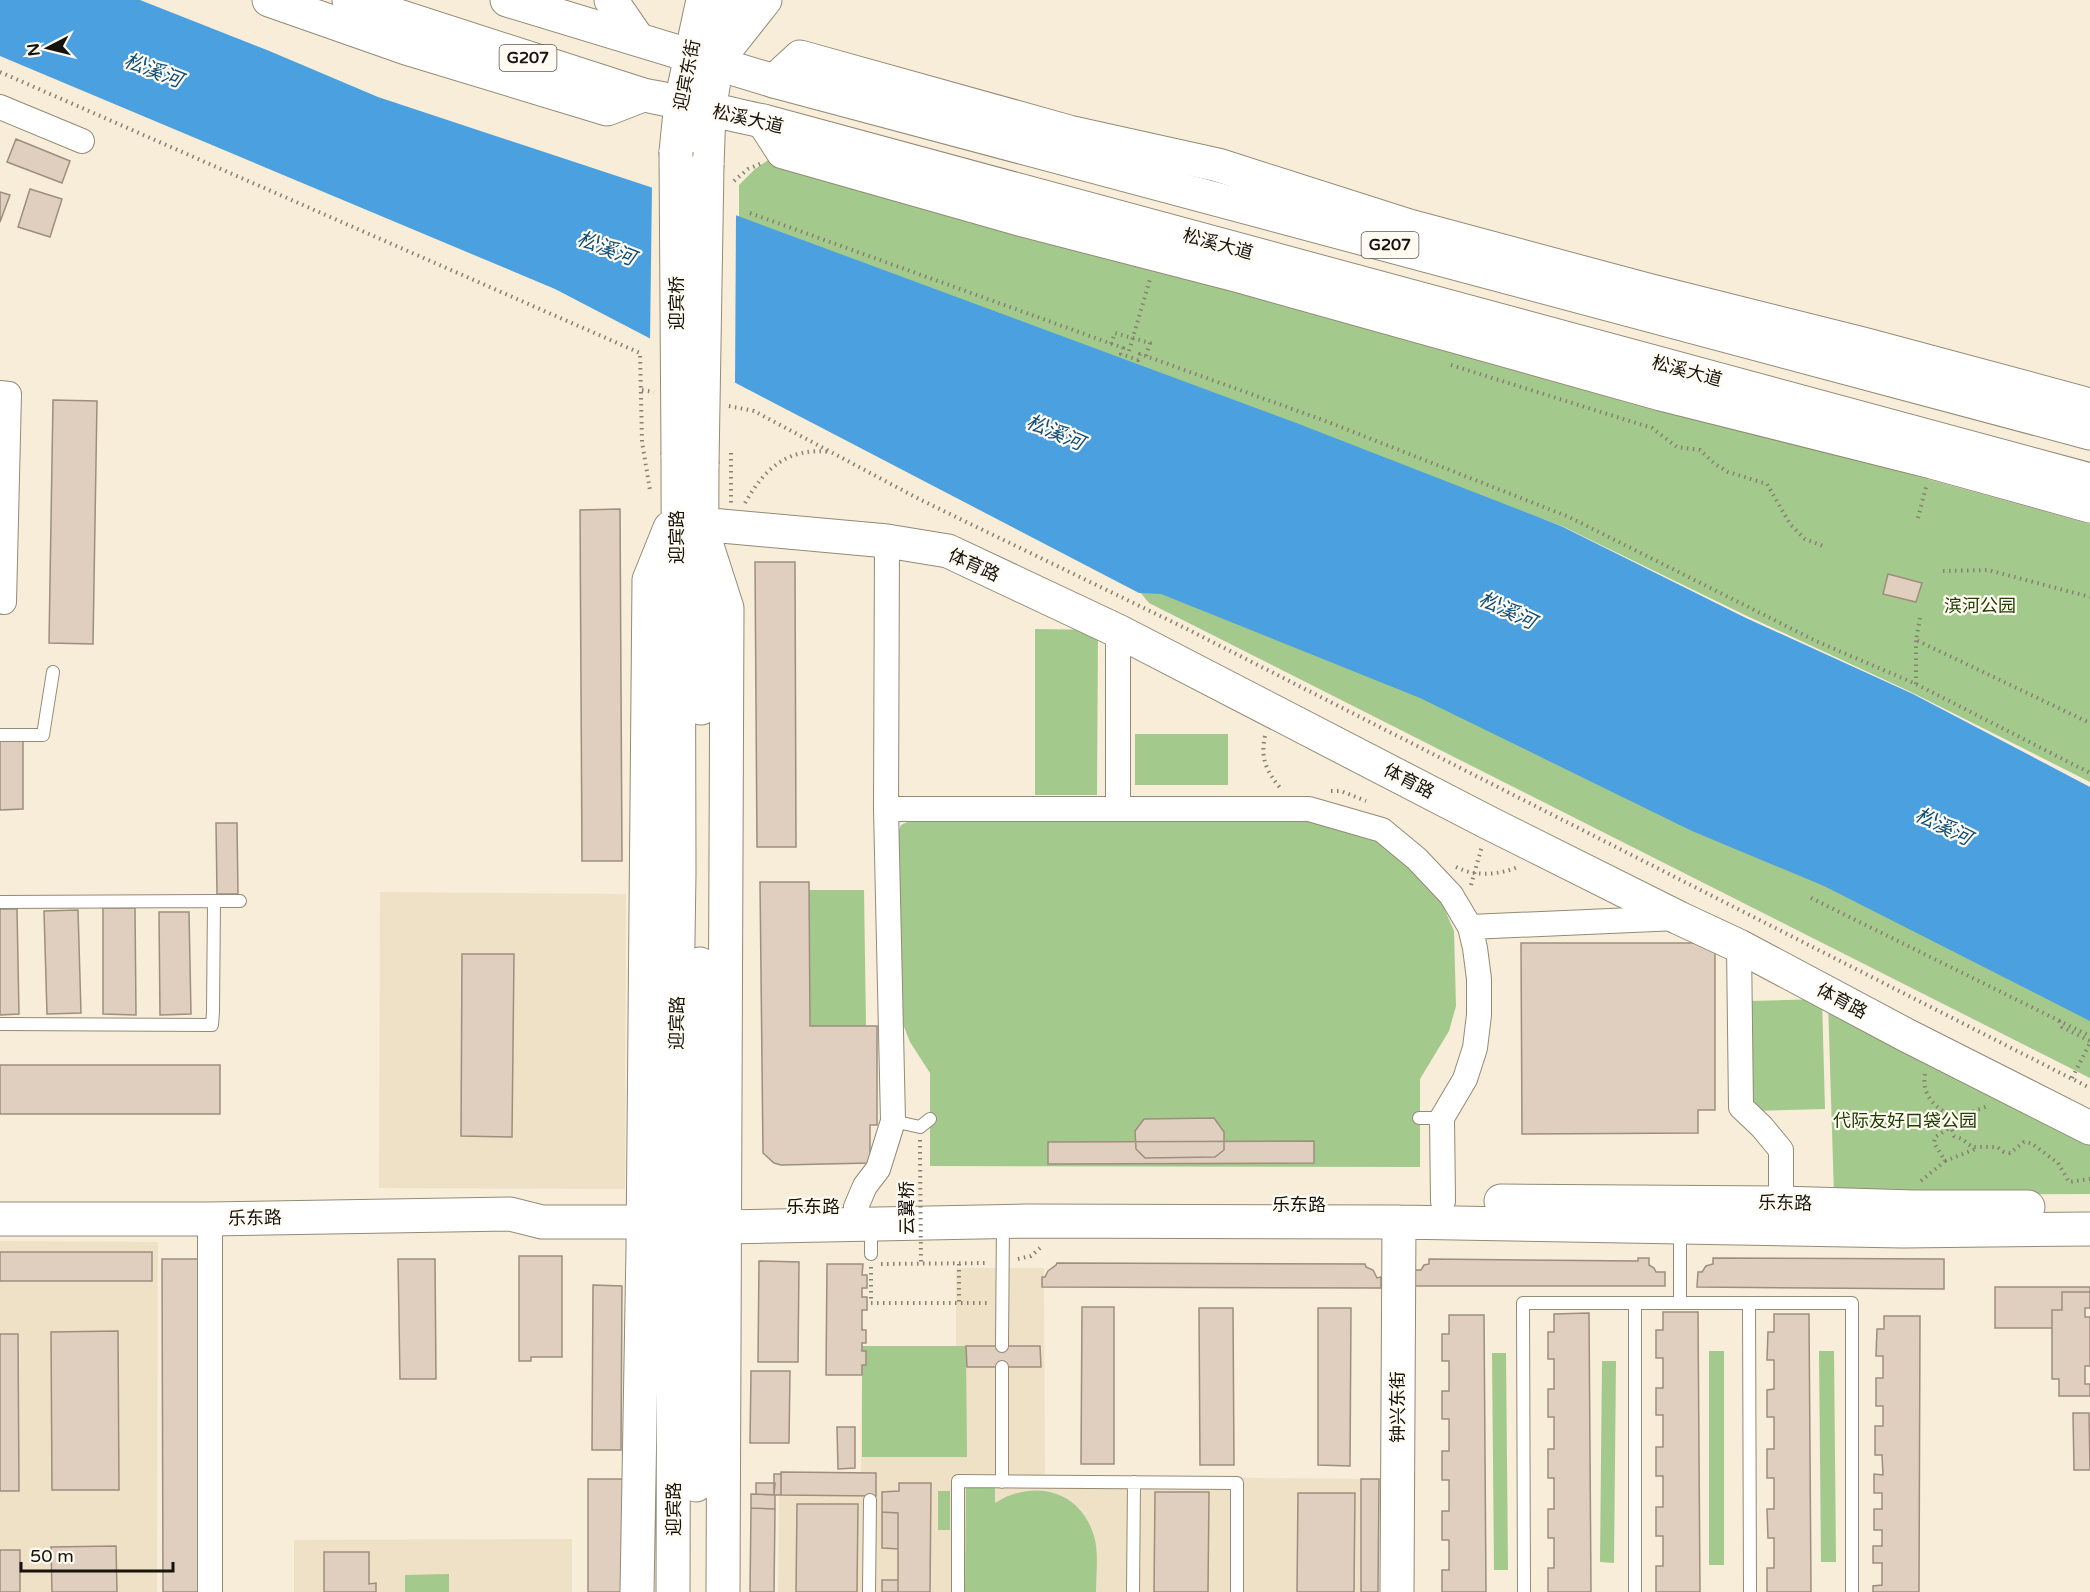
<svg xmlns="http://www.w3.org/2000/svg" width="2090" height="1592" viewBox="0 0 2090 1592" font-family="'Varela Round','Noto Sans SC',sans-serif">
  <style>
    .built { fill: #efe1c5 }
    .green { fill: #a4c98c }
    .water { fill: #4ba0df }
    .pier { fill: #f7edd8 }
    .building { fill: #e0cfbe; stroke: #9d8e7e; stroke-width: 1.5 }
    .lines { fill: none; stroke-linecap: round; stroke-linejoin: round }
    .lane-casing { stroke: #938a77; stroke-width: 14 }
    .street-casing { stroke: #938a77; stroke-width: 26 }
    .secondary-casing { stroke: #938a77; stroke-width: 35 }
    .highway-casing { stroke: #938a77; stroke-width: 35 }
    .path { stroke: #878173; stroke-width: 4; stroke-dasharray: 1.5 4.5; stroke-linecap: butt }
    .lane { stroke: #fff; stroke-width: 12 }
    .street { stroke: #fff; stroke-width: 24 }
    .secondary { stroke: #fff; stroke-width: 33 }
    .highway { stroke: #fff; stroke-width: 33 }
    .secondary-bridge-casing { stroke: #938a77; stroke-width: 35; stroke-linecap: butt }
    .path-bridge { stroke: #878173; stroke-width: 4; stroke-dasharray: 1.5 4.5; stroke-linecap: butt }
    .secondary-bridge { stroke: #fff; stroke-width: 33 }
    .labels { text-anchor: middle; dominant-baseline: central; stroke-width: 4.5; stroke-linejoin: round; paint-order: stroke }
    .shield { fill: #fffbf2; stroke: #5c5951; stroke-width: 1.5 }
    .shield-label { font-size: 16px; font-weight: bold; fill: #16130c }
    .street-label { font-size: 18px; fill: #16130c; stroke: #fffbf2 }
    .park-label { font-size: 18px; fill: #203e01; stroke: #fffbf2 }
    .water-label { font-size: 20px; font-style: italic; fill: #0e4f78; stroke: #fffbf2 }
  </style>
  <rect width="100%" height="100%" fill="#f7edd8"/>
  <path class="built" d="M380 892 626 894 625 1189 379 1188Z
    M0 1241 158 1242 157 1592H0Z
    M956 1268H1044V1277H1042L1044 1287 1045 1476 1379 1479 1378 1592H778L779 1495 861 1473 862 1346H956Z
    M572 1539V1592H294V1540Z"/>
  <path class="green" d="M774 156 1024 229 2090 524V782L1911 692 1747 616 1562 526 739 221V185L755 169Z
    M1135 586 1164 588 1421 687 2090 1005V1078L1149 603Z
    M1035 629 1098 630 1097 795H1035Z
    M1135 734H1228V785H1135Z
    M909 821H1312L1346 826 1391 848 1441 901 1454 931 1456 1006 1449 1031 1420 1079V1167L930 1166V1073L910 1042 901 1019 897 835 901 825Z
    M808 890H864L866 1026H810Z
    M1822 999 1825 1109 1752 1111 1749 1001Z
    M1828 1001 2090 1134V1194L1834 1195Z
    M862 1346H966L967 1457H862Z
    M1709 1351H1724V1565H1709Z
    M1819 1351H1834L1836 1562H1821Z
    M1492 1353H1506L1508 1570H1494Z
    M1602 1361H1616L1614 1563 1600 1562Z
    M966 1484H995V1503C1033 1479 1080 1489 1094 1536 1099 1553 1096 1574 1096 1592H965Z
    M938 1491H950V1530H938Z
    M449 1574V1592H405V1575Z"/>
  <path class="water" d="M0 0H140L267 50 378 97 738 216 1299 424 1561 526 1746 618 1913 694 2090 787V1021L1824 886 1692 831 1420 698 1161 594 1139 593 555 289 0 56Z"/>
  <path class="pier" d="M652 185 736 213 735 387 650 342Z"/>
  <path class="building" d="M16 139 70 161 62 183 7 162Z
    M30 189 62 199 50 237 18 227Z
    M0 192 10 195 0 222Z
    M53 400 97 401 93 644 49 643Z
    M620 509 622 861H582L580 510Z
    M755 562H795L796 847H757Z
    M1888 574 1922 583 1916 602 1883 594Z
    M0 741H23V809L0 810Z
    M216 823H237L238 894H217Z
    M760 882H809L810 1026H877V1125H870V1163L781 1165 774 1163 763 1153Z
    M103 908H135L136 1015 103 1014Z
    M0 909H17L19 1014 0 1015Z
    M78 910 81 1013 47 1014 44 911Z
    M159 912H189L191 1014 160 1015Z
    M1521 943H1715V1110H1698V1133L1522 1134Z
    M462 954H514L512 1137 461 1136Z
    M0 1065H220V1114H0Z
    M1214 1118 1224 1132V1150L1215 1157 1145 1158 1136 1149 1135 1131 1144 1119Z
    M1314 1141V1163L1048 1164V1142Z
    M0 1252H152V1281H0Z
    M519 1256H562V1357H531V1361H519Z
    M1638 1258H1649V1265L1654 1268 1656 1272H1665V1286H1415V1270H1421L1424 1265 1429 1264V1259L1638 1261Z
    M1713 1258 1944 1259V1289L1697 1287 1698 1272H1702L1706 1266 1713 1264Z
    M162 1259H199L200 1592H163Z
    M398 1259H435L436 1379H400Z
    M759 1261 799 1262 798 1362H758Z
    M1057 1263 1365 1264 1366 1267 1373 1270 1377 1278 1381 1277V1288L1042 1287V1277H1045L1048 1271 1056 1265Z
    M827 1264H863L862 1275H867V1288H862V1297H867V1310H862V1330H866V1343H862V1351H866V1365H862V1375H826Z
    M593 1285 622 1286 621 1450H592Z
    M1995 1287H2090V1292H2062V1310H2052V1328H1995Z
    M2062 1292H2090V1308H2085V1317H2090V1366H2085V1384H2090V1396H2059V1379H2052V1310H2062Z
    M1082 1307H1114V1464H1081Z
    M1199 1308H1233L1234 1465H1200Z
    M1318 1308H1351L1350 1466 1318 1465Z
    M1663 1312H1698L1700 1592H1656V1566H1663V1536H1656V1507H1663V1476H1656V1447H1663V1415H1656V1388H1663V1358H1656V1330H1663Z
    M1589 1313 1591 1592H1548V1568H1554V1538H1548V1509H1554V1478H1548V1449H1554V1417H1548V1389H1554V1359H1548V1332H1554V1314Z
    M1774 1314H1809L1811 1592H1767V1568H1774V1538H1768L1767 1509H1774V1478H1767V1449H1774V1417H1767V1390L1774 1389V1360H1767L1768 1332H1774Z
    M1449 1315H1484L1486 1592H1442V1570H1449V1540H1442V1511H1449V1480H1442V1451H1449V1419H1442V1391H1449V1361H1442V1334H1449Z
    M1884 1316H1920L1919 1592H1873V1586L1882 1585V1563H1873V1546H1882V1530H1874V1509H1882V1493H1874V1474L1883 1475 1882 1455H1875V1426H1883V1406H1876V1378H1883V1356H1876L1877 1329H1884Z
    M118 1331 119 1490H52L51 1332Z
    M0 1334H18L19 1491H0Z
    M966 1346H1040L1041 1367H967Z
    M751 1371H790L789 1443H750Z
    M2073 1413H2089L2090 1470H2074Z
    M837 1427H855V1468L838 1469Z
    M781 1472 876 1473V1496L781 1495Z
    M774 1474H781V1495H774Z
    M588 1479H628L627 1592H588Z
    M1361 1479H1379L1378 1592H1361Z
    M756 1483H775L774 1495 756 1494Z
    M899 1483H931L930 1592H898V1513L882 1512V1492L899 1491Z
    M1155 1492H1209L1208 1592H1154Z
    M1298 1493H1355L1354 1592H1297Z
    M751 1494 775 1495V1509L751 1508Z
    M797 1504H858L857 1592H796Z
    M751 1508 775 1509 774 1592H750Z
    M882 1512 898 1513V1549L882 1548Z
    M116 1546 117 1592H52L51 1547Z
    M0 1550H20V1592H0Z
    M324 1552H369V1584L376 1583V1592H324Z
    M882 1580H898V1592H882Z"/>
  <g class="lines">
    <g class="lane-casing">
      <path id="lane" d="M0 735H43L53 672
        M0 902 214 901
        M0 1024 212 1025 213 1012 214 901H240
        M1419 1118H1442
        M893 1121 920 1127 930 1119
        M871 1237V1254
        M1635 1303V1592
        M1680 1303V1243
        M1749 1303 1750 1592
        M1002 1346 1003 1222
        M1002 1482V1367
        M869 1592 870 1500
        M958 1592V1481L1237 1483V1592
        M1133 1592 1134 1482
        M1524 1592 1523 1303H1852V1592"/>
    </g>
    <g class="street-casing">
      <path id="street" d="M0 107 82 141
        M0 393 9 394 4 602
        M1118 808V631
        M886 809H1309L1382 830 1417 859 1451 895 1470 927 1475 948 1479 979V1015L1475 1048 1465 1079 1442 1118 1443 1201
        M1470 927 1678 918
        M1739 946 1741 1107 1762 1127 1781 1150V1203
        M856 1207 865 1186 878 1169 893 1121 886 809 887 541
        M210 1219V1592"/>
    </g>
    <g class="secondary-casing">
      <path id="secondary" d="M269 0 406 48 607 109 643 95
        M611 0 637 38
        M723 53 765 0
        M774 81 800 57 1069 132 1218 165 1409 226 1651 291 1863 344 2090 405
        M763 121 783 152 1019 219 1236 275 1661 394 1932 462 2090 506
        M676 152 681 102 703 0
        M707 165 709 111 717 62 731 0
        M701 708 702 464
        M1501 1201 1781 1203 1914 1207H2028
        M0 1219H210L510 1214 542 1222H643L725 1227 1026 1221 1399 1222 1903 1231 2090 1229
        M696 1485 700 964
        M637 1592 643 1248 649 580 670 528
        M673 1592 674 1202 679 874 678 455
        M723 1592 727 608 700 524 887 541 948 551 1118 631 1489 823 1679 918 1739 946 1906 1035 2090 1128
        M1397 1592 1399 1222"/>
    </g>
    <g class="highway-casing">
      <path id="highway" d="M349 0 643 95C684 102 723 113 763 121L2090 480
        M507 0 774 81 2090 433"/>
    </g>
    <path class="path" d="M0 72 640 353 642 442 650 490
      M734 181 748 169 762 163
      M750 213 1123 348 1121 354 1138 360 1140 354 1323 420 1569 517 1816 641 1916 684 2090 773
      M1111 344 1115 333 1150 343 1146 356
      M1129 351 1150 279
      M1451 365 1652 428 1677 447 1700 450 1715 464 1728 472 1767 484 1790 524 1805 539 1823 546
      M642 390 654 392
      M729 406 754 411 919 499 1183 627 2090 1088
      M731 477V503
      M745 503C765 468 788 447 830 452
      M1918 518 1926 487
      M1943 571 1988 570 2090 597
      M1920 618 1916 640 2090 723
      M1916 684V640
      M1265 736C1260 759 1267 772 1281 789
      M1331 791H1341L1366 801
      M1456 867C1476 877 1498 875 1518 867
      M1471 885 1482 846
      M1811 898 2090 1036
      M2059 1021 2062 1027 2090 1041
      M1925 1074C1921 1097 1937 1109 1956 1118L1951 1127 1954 1136 1962 1139 1972 1147H1997L2004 1152 2010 1153 2024 1142 2031 1143 2058 1163 2069 1182 2090 1179
      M2072 1078 2090 1043
      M1956 1118 1988 1106
      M920 1140V1152
      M1945 1161 1978 1148
      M1921 1181 1945 1161 1934 1143 1935 1137 1951 1127
      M1018 1259 1031 1256 1040 1248
      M881 1264 987 1263
      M959 1264V1303
      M871 1267V1303H987"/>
    <use href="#lane" class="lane"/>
    <use href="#street" class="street"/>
    <use href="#secondary" class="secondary"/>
    <use href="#highway" class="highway"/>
    <g class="secondary-bridge-casing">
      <path id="secondary-bridge" d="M676 152 678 455
        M702 464 707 165"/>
    </g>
    <path class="path-bridge" d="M731 453V477
      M920 1152 921 1264"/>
    <use href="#secondary-bridge" class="secondary-bridge"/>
  </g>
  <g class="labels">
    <g class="shield">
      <rect x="499.5" y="45" width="57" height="26" rx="4.5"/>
      <rect x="1361.5" y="232" width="57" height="26" rx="4.5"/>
    </g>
    <g class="shield-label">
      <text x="528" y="58">G207</text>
      <text x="1390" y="245">G207</text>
    </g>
    <g class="street-label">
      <text transform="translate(687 75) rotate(-79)">迎宾东街</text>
      <text transform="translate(748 119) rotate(13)">松溪大道</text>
      <text transform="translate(1218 244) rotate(15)">松溪大道</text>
      <text transform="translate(677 303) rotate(-90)">迎宾桥</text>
      <text transform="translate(1687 371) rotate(15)">松溪大道</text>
      <text transform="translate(677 537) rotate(-90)">迎宾路</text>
      <text transform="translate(974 565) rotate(24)">体育路</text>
      <text transform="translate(1409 781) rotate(27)">体育路</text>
      <text transform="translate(1842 1001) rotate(28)">体育路</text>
      <text transform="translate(677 1023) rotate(-89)">迎宾路</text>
      <text transform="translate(1785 1203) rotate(1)">乐东路</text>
      <text x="1299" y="1205">乐东路</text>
      <text x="813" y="1207">乐东路</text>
      <text transform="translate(907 1208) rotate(-90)">云翼桥</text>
      <text transform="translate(255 1218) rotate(-1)">乐东路</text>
      <text transform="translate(1398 1407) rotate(-90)">钟兴东街</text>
      <text transform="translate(674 1509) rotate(-90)">迎宾路</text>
    </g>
    <g class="park-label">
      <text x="1980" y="606">滨河公园</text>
      <text x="1905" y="1121">代际友好口袋公园</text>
    </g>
    <g class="water-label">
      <text transform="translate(153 71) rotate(21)">松溪河</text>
      <text transform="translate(606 249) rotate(21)">松溪河</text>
      <text transform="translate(1055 433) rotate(23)">松溪河</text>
      <text transform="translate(1507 611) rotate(25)">松溪河</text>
      <text transform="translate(1943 827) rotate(26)">松溪河</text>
    </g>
  </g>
  <g transform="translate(48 48) rotate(263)" stroke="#fffbf2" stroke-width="4.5" paint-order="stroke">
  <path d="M0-4.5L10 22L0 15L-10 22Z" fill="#16130c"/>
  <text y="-9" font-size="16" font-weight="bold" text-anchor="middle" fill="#16130c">N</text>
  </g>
  <path d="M21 1562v9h152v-9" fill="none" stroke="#16130c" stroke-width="3"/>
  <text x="30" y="1562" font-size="18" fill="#16130c" stroke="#fffbf2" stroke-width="4.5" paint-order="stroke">50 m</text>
</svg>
